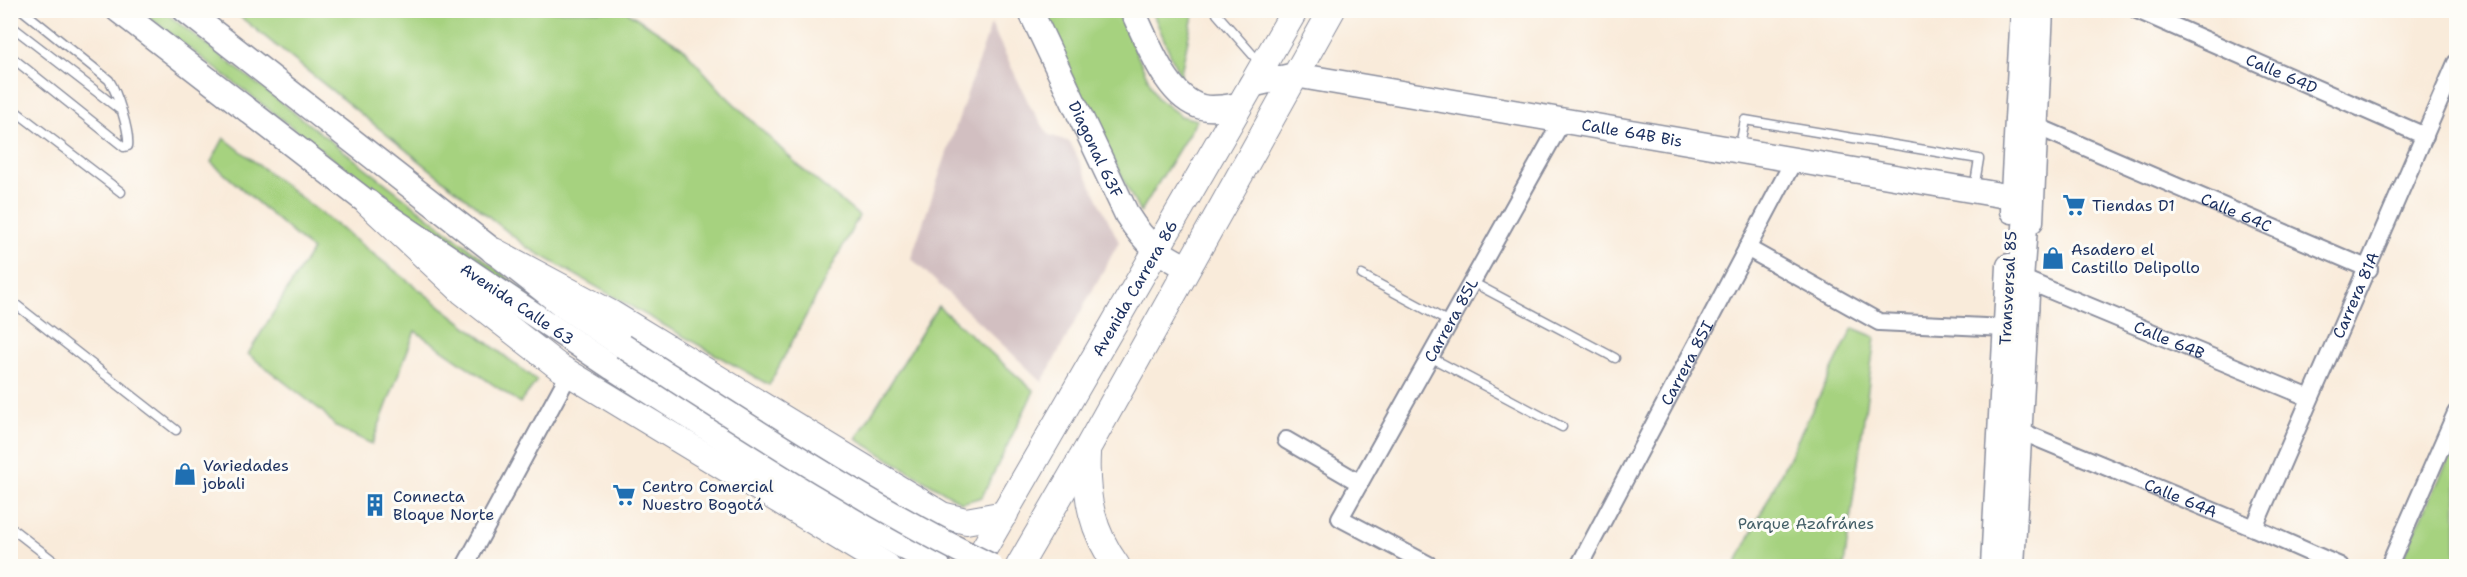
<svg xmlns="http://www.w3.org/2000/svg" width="2467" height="577" viewBox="0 0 2467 577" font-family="'Shantell Sans',sans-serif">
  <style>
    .industrial { fill: #d2bfc1 }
    .green { fill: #a6d27f; stroke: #60806e; stroke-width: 1.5 }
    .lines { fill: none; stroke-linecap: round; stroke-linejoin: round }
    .lane-casing { stroke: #8a8d9c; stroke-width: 11 }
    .street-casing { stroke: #8a8d9c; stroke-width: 20 }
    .secondary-casing { stroke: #8a8d9c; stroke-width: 27 }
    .primary-casing { stroke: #8a8d9c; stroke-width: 28 }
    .lane { stroke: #fff; stroke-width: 8 }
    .street { stroke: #fff; stroke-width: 16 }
    .secondary { stroke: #fff; stroke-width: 24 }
    .primary { stroke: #fff; stroke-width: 26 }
    .secondary-bridge-casing { stroke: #8a8d9c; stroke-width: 27; stroke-linecap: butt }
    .secondary-bridge { stroke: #fff; stroke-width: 24 }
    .labels { text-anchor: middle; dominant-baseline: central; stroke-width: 6; stroke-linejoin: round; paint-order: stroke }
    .street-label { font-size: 16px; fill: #1b2f5e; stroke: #fdfcf7 }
    .poi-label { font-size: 16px; fill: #1b2f5e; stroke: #fdfcf7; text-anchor: start }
    .park-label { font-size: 16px; fill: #456068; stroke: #fdfcf7 }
  </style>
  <rect width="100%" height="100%" fill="#fdfcf7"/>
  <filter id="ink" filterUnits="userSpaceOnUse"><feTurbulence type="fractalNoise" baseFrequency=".0167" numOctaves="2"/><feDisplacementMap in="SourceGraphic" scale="12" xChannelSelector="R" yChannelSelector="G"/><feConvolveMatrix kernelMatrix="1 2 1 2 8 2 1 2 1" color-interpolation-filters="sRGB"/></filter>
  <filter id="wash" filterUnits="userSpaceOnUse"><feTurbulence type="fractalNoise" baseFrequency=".008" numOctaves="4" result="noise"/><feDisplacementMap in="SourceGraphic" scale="24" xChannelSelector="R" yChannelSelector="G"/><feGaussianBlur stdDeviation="1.35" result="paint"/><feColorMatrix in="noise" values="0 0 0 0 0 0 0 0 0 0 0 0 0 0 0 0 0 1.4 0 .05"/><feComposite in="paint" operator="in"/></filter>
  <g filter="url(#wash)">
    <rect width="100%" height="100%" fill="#f9ebda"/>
    <path class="industrial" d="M991 24 1030 106 1049 135 1070 142 1119 242 1042 382 911 258Z"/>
    <path class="green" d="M141 11H163L589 341 491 276 376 192Z
      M233 11H626L682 47 724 94 800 167 859 216 769 385 528 248Z
      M1039 11H1117L1157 98 1181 116 1197 120 1140 213Z
      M1152 11H1194L1180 77Z
      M224 138 537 381 520 403 415 331 372 444 336 427 323 412 248 354 312 250 211 162Z
      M938 306 1034 391 982 497 962 503 856 439Z
      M1853 328 1875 337 1844 566H1735Z
      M2456 443V566H2399Z"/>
  </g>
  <g filter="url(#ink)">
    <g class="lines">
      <g class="lane-casing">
        <path id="lane" d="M1218 10 1217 14 1259 62
          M10 25 119 109
          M10 56 124 147 128 146C130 132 117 92 109 80L22 10
          M10 107 121 192
          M1739 150 1745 120 1979 159 1974 189
          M1362 275 1449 322
          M1472 282 1615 358
          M10 300 176 430
          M1430 357 1562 427
          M10 527 60 566"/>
      </g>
      <g class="street-casing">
        <g id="street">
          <path id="s1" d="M2137 10 2425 136"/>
          <path id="s2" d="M2036 126 2369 269"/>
          <path d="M1747 248 1879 322 2006 328"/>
          <path id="s3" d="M2028 281 2310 398"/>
          <path id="s4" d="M2020 431 2254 528 2340 566"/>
          <path d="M1286 440 1360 483"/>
          <path id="s5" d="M2254 528 2456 63"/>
          <path d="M465 566 569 374"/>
          <path id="s6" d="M1431 566 1340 518 1562 121"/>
          <path id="s7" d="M1579 566 1794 160"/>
          <path d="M2389 566 2456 413"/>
        </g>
      </g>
      <g class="secondary-casing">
        <g id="secondary">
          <path id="s8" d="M118 10 368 203 613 368 817 498 938 566"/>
          <path d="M185 10 565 307 623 346"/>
          <path id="s9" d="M1030 10 1127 215C1146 245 1157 252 1188 268"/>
          <path d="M1132 10C1148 41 1166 98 1202 107 1213 110 1227 107 1239 105"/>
          <path id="s10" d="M1251 85 1295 75 2012 197 2021 202 2026 214 2021 280 2026 309"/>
          <path d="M2012 211 2023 10"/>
          <path d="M2031 221 2041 10"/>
          <path d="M1993 566 2009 266"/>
          <path d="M2012 566 2027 295"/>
        </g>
      </g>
      <g class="primary-casing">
        <g id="primary">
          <path d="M368 203 463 292 559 367 887 566"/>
          <path d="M494 251 612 314 942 515 966 521 1005 514"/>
          <path d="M1087 454C1085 496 1092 532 1117 566"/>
          <path id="s11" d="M974 566 1295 10"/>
          <path d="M1019 566 1087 449 1332 10"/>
        </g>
      </g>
      <use href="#lane" class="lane"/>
      <use href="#street" class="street"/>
      <use href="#secondary" class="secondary"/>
      <use href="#primary" class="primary"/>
      <g class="secondary-bridge-casing">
        <path id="secondary-bridge" d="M623 346C743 423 862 503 991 566"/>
      </g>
      <use href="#secondary-bridge" class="secondary-bridge"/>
    </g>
  </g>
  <defs>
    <g id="supermarket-bare" transform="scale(1.8)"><path d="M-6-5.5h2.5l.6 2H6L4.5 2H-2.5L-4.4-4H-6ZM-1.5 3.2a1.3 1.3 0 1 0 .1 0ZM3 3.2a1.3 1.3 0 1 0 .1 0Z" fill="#1f6fb2" stroke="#fdfcf7" stroke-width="2.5" paint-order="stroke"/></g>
    <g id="shop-bare" transform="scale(1.8)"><path d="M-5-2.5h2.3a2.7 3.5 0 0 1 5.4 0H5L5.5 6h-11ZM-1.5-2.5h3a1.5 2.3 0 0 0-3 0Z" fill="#1f6fb2" stroke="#fdfcf7" stroke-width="2.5" paint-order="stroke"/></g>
    <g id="building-bare" transform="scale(1.8)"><path d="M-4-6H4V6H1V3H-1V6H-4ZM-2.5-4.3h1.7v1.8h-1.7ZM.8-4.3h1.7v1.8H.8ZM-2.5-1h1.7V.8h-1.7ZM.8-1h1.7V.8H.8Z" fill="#1f6fb2" stroke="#fdfcf7" stroke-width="2.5" paint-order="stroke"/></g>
  </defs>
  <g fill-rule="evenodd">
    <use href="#supermarket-bare" x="2074" y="205"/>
    <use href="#shop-bare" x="2053" y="258"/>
    <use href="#shop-bare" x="185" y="474"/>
    <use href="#supermarket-bare" x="624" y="495"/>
    <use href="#building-bare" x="375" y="505"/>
  </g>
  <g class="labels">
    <g class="street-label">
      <text stroke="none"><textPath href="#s1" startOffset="158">Calle 64D</textPath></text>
      <text stroke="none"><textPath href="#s10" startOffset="387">Calle 64B Bis</textPath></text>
      <text stroke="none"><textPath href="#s9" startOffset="154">Diagonal 63F</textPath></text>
      <text stroke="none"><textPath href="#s2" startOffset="218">Calle 64C</textPath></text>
      <text stroke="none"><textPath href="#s11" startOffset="321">Avenida Carrera 86</textPath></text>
      <text transform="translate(2008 288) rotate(-87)">Transversal 85</text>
      <text stroke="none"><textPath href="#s5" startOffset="254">Carrera 81A</textPath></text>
      <text stroke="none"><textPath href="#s8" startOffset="496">Avenida Calle 63</textPath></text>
      <text stroke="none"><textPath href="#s6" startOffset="330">Carrera 85L</textPath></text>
      <text stroke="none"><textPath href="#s3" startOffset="153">Calle 64B</textPath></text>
      <text stroke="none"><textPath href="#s7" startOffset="230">Carrera 85I</textPath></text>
      <text stroke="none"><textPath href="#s4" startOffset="174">Calle 64A</textPath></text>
    </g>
    <g class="poi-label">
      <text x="2092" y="205">Tiendas D1</text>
      <text x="2071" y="249">Asadero el<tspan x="2071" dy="18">Castillo Delipollo</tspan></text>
      <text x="203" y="465">Variedades<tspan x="203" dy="18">jobali</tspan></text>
      <text x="642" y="486">Centro Comercial<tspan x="642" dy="18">Nuestro Bogotá</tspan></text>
      <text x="393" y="496">Connecta<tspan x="393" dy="18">Bloque Norte</tspan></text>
    </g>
    <g class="park-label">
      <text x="1806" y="523">Parque Azafránes</text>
    </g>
  </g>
  <rect width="2467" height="577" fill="none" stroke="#fdfcf7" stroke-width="36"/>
</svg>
